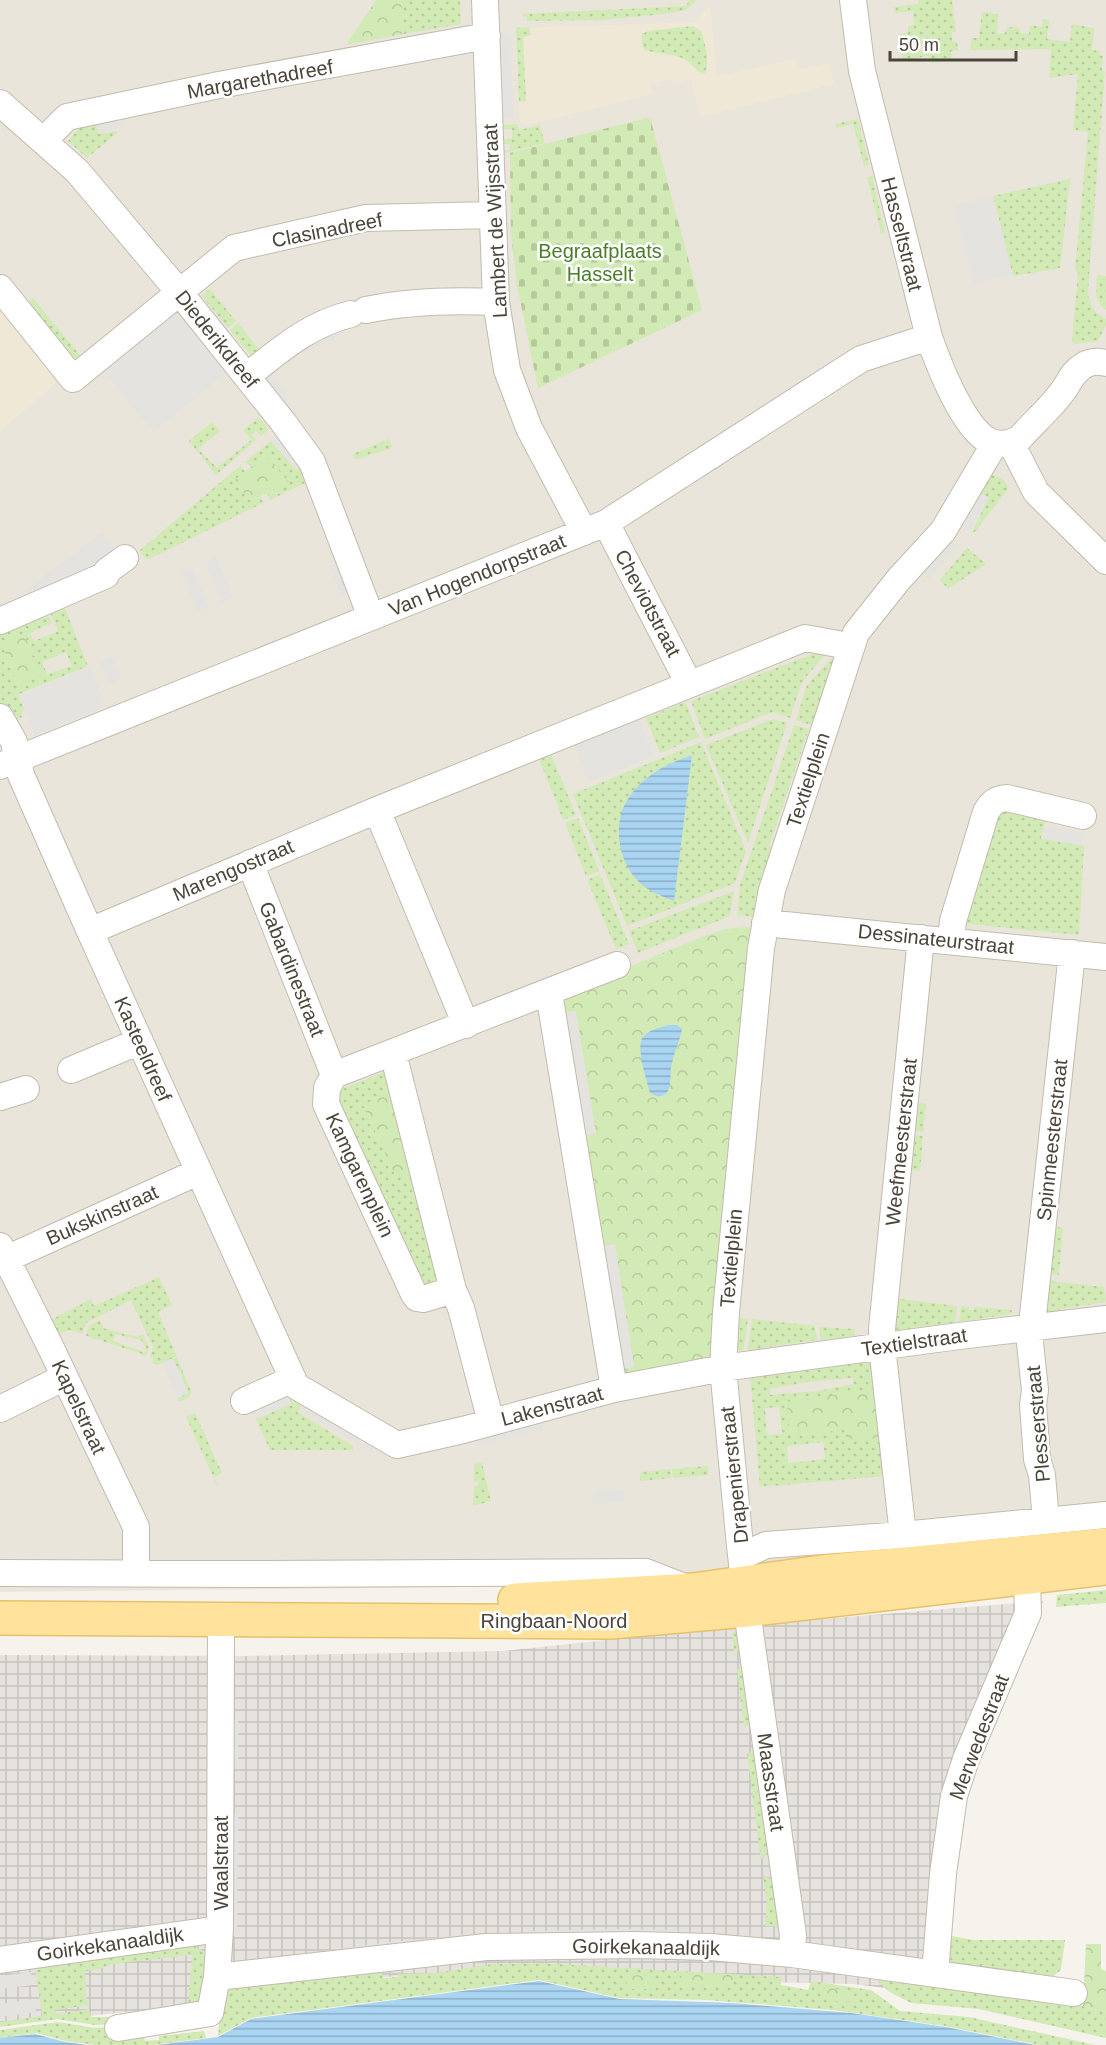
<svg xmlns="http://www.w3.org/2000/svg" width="1106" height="2045" viewBox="0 0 1106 2045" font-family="Arial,sans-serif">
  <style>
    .residential { fill: #eae5da }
    .industrial { fill: url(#industrial-grid) }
    .education { fill: #efe8d6 }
    .grass { fill: url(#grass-dots); fill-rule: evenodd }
    .forest { fill: url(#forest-crowns) }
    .cemetery { fill: url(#cemetery-stones) }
    .parking { fill: #e5e3e0 }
    .water { fill: url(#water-rules) }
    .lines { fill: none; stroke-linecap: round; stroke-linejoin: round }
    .minor-casing { stroke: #c2bbae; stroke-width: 28 }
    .major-casing { stroke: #e6c16a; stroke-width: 36 }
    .minor { stroke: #fff; stroke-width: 26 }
    .major { stroke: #ffe39c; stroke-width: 33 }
    .labels { text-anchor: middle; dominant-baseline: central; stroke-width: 5; stroke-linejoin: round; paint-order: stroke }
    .street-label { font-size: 20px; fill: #4b4439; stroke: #fff }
    .park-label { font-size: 20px; fill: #4a7f2a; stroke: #fff }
  </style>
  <defs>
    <pattern id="industrial-grid" width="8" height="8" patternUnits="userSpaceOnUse" patternTransform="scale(1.5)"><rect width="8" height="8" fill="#e6e2dd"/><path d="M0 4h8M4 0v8" fill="none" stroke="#c7c3be"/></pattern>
    <pattern id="grass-dots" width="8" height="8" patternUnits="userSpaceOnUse" patternTransform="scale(1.5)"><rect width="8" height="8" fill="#d2eab5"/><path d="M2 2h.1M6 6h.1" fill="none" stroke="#b6ca9c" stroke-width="1.8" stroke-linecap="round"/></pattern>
    <pattern id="forest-crowns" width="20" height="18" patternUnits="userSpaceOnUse" patternTransform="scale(1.5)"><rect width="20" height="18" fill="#d2eab5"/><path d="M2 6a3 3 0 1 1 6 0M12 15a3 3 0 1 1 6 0" fill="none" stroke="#b6ca9c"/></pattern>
    <pattern id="cemetery-stones" width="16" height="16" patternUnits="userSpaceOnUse" patternTransform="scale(1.5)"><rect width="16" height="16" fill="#d2eab5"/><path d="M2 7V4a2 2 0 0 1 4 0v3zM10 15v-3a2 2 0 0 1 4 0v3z" fill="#b6ca9c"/></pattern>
    <pattern id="water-rules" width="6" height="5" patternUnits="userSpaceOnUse" patternTransform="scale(1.5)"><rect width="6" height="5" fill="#a9d4f2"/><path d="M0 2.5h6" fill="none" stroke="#8caec5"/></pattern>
  </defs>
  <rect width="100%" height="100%" fill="#f6f3ec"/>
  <path class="residential" d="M0 0H1106V1535L726 1584 0 1592Z"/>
  <path class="industrial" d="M1043 1601 973 1775 963 1811 958 1840 947 1996 853 1984 466 1975 380 1977 186 2006 0 2025V1655L246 1656 503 1651 749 1625Z"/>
  <path class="education" d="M710 5 717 76 795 59 798 70 829 63 834 84 700 117 691 79 673 83 672 79 650 84 653 94 527 125 520 122 516 28 696 22Z
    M0 303 62 378 0 431Z"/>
  <path class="grass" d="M401 0H460L461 24 404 34Z
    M690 0H697L685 10 664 14 600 20 527 21V17L523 16V14L685 6Z
    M919 0H952L956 32H952V42H957L958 50 951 51 952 60 930 63 929 56 903 60 902 52 926 51V44L901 45 900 34 908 33V26L914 25 913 11 895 13 894 7 918 4Z
    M982 12 998 14 997 33 1004 34 1008 27 1020 28V33L1029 34 1030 25 1042 27 1043 19 1049 20 1047 39 1070 42 1072 24 1094 28 1092 50 1100 51 1099 55 1103 56 1102 71H1105L1088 291C1088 304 1094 313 1106 319V325L1098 341 1073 344 1072 341 1078 272 1075 270 1088 132 1073 130 1078 74 1049 78 1051 49 970 50 972 38H979Z
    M693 26 701 31C705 43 711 63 704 74 696 72 692 63 684 59 672 53 657 54 644 50L642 44V34L648 31Z
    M529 27 531 35 523 37 526 101 519 102 516 28Z
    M858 119 869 165 864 166 853 124 836 128 835 124Z
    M96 123 99 134 117 131V133L87 158 68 141 81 126Z
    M517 124 519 130 540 125 545 143 504 153V150H510V144H503V139H512V129H503L502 125Z
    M872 176 885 232 881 233 867 177Z
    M1070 179 1060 268 1013 276 993 196Z
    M1097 275 1106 276V310C1093 301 1096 289 1097 275Z
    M210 289 236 321 228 328 202 296Z
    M33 298 83 359 74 362 25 305Z
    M238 323 262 353 254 359 230 330Z
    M259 417 269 429 261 436 256 431 252 435 256 440 216 475 189 441 212 422 220 431 198 449 217 468 251 440 243 430Z
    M389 439 392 448 355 460 353 454Z
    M271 441 296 470 306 462 313 479 270 500 267 493 266 455 252 466 245 462Z
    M241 465 245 472 235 482 251 501 258 497 265 502 147 560 139 551Z
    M988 475C997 474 1007 480 1008 489L974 533 972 532 988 499 980 493Z
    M967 548 986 564 948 589 940 580Z
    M64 606 88 666 19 694 25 709 21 713 22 717 13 721 0 705V631L47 613 52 623 30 633 34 641 58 631 50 612ZM66 652 72 666 47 674 42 662Z
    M831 647 802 682 790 718 773 712 705 739 691 701Z
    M832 658 838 659 817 727 796 720 807 685Z
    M685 700 699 737 660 753 646 718 685 702Z
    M773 719 787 723 748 843 706 745Z
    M794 725 809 729 769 846 777 849 756 917 737 915 740 885Z
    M701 742 746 851 735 883 627 926 573 794ZM691 755 660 896 637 880 628 868 622 849 619 832 654 772Z
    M551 754 576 815 563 820 539 759Z
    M997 808 1046 818 1047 821 1044 825 1041 838 1084 846 1079 935 958 923Z
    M578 818 599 871 586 876 565 823Z
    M600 874 629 944 616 949 587 880Z
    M734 891 730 916 638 953 629 931Z
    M389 1070 391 1093 364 1105 412 1172 445 1276 427 1293 334 1092Z
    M919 1103 926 1104 923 1132 916 1131V1127H912L913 1110H918Z
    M915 1135 923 1136 920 1171 912 1170Z
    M1056 1227 1063 1228 1059 1275 1051 1274Z
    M159 1277 172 1305 158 1312 191 1391 189 1398 179 1402 178 1398 188 1393 173 1359 157 1365 152 1363 153 1359 150 1358 153 1347 131 1300 86 1323 82 1334 69 1330 58 1335 51 1320 91 1299 94 1306Z
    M1050 1281 1104 1287 1106 1302 1060 1309 1061 1315 1047 1314 1044 1311Z
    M892 1298 957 1306 955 1323 912 1328V1336L902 1334 893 1327Z
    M961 1306 969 1307V1310H974L975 1307 1012 1310 1011 1314 959 1322Z
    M737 1318 748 1319 743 1353 734 1347Z
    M752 1319 815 1326 817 1340 761 1348 762 1356 747 1357Z
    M100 1320 103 1328 137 1337 143 1334 149 1347 146 1356 142 1355V1354L86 1336 89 1325ZM115 1334 141 1340 146 1347 144 1352 113 1341Z
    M819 1327 855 1329 854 1336 821 1340Z
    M875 1359 879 1406 837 1409 838 1416 880 1413 885 1476 760 1487 750 1375ZM853 1378V1384L818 1391 770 1395V1389L808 1382ZM779 1407 782 1434 767 1435 765 1408ZM823 1442 825 1459 788 1463 787 1446Z
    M286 1392 305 1399 297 1412 353 1446V1450H270L256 1419 291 1404Z
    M195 1413 222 1473 214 1477 218 1485H217L186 1417Z
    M482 1463 491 1501 473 1506 474 1486H478L479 1482 474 1481V1464Z
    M708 1466V1475L673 1478 672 1469Z
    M670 1469 671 1478 640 1481V1475L642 1472Z
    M1106 1590V1603L1056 1607 1057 1595Z
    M741 1631 746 1677 743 1678 745 1691H748L749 1701 746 1702 748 1718H751L754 1725 744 1726 737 1669 742 1668 739 1651H734L732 1632Z
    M758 1751 763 1787 758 1788 760 1803H765L766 1810 761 1811 763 1826H768L771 1848 761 1860 747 1753Z
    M763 1874 776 1884 777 1893 773 1894 775 1910 779 1909 780 1927 765 1926 767 1901Z
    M947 1935 974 1940H1065L1061 1970 1051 1978 953 1965 946 1957Z
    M193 1945 202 1950 205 1957 200 2007 188 2008 192 1955 112 1964 100 1969 85 1971 86 1995 89 2005 55 2010 56 2014 89 2009 91 2017H111L112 2024 95 2025 57 2019 0 2027V2022L42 2016 35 1967Z
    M539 1963 781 1977V1985L808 1990 811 1981 871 1990 900 2011 969 2017 1095 2045H1039L945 2026 833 2010 707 2000 619 1998 539 1980 251 2018 218 2036 222 1993 227 1989 381 1967 383 1978 398 1977V1974L436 1973 493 1964Z
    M874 1977 1083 2006 1106 2012V2038L979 2009 911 2003 888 1991Z
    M58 2022 95 2028 108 2027 144 2036 145 2041 159 2040V2036L204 2031 206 2038 153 2045H95L65 2041 37 2033 0 2038V2030Z"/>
  <path class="forest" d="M376 0H401L404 34 346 45Z
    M265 455 289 482 251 501 234 481Z
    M24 634 41 676 18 685 1 643Z
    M747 927 756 929 710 1360 624 1381 563 995 696 939 725 929Z
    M391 1092 412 1172 396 1177 363 1105Z
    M874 1389 880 1438 846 1439 845 1430 789 1436 787 1402Z
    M1086 1944H1101V1969L1106 1971V2012L1083 2006Z
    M683 1973 731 1974 733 1977V1985L730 1987 684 1986 680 1980Z
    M629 1975 650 1976 653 1981 651 1989H628L626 1982Z
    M826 1987 852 1992 854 1993 855 1999C847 2006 829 2001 822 1994V1991Z"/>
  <path class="cemetery" d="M650 117 702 310 538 388 517 285 511 234 510 153Z"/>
  <path class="parking" d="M511 34 513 119H501L498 35Z
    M121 115 123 128 98 133 96 119Z
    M993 196 1013 276 974 283 954 205Z
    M176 302 231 368 154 432 99 366Z
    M340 325 345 334 302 354 298 345Z
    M272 374 291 398 280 406 261 383Z
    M280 432 306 462 296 470 271 441Z
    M976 490 989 498 970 531 956 523Z
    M102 533 119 554 17 606 12 600Z
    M946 536 957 546 929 579 918 570Z
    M216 557 233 598 224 601 223 605 205 562Z
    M341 561 353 591 341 596 329 565Z
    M193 568 209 609 206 608 197 611 182 574Z
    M112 656 121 679 110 684 100 661Z
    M90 666 106 706 35 735 18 695Z
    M639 718 654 756 589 782 575 745Z
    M1044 825 1083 833 1081 845 1041 838Z
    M576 1011 596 1134 582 1136 563 1013Z
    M615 1244 634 1367 620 1369 601 1246Z
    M173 1358 188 1392 178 1399 162 1363Z
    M286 1392 291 1403 256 1419 251 1407Z
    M307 1400 377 1442 371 1452 301 1411Z
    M542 1417 545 1429 478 1446 474 1434Z
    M625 1489V1502L594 1504 593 1491Z
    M234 1719H238V1769L233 1768Z
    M233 1815H238L237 1936H233Z
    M615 1929 678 1930V1934L533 1935 532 1931Z
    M478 1934V1939L255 1960 390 1942Z
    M31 1972 32 1985 0 1989V1976Z
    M34 1999 36 2012 0 2017V2004Z"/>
  <path class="water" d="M692 755 674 901C661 896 648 891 638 881 618 862 612 822 628 799 643 775 667 764 692 755Z
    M669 1025H677L682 1029C680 1042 673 1054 671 1067 670 1075 672 1091 664 1095 659 1098 654 1095 650 1093 647 1080 635 1047 643 1037 649 1029 660 1028 669 1025Z
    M539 1981 619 1999 732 2003 851 2013 946 2027 1035 2045H158L218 2037 251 2019Z
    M35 2034 65 2042 87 2045H0V2038Z"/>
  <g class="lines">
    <g class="minor-casing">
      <path id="minor" d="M485 0 496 302 507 370 529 428 584 532
        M853 0 862 71 929 337C938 363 963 428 989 441 999 446 1010 444 1020 438 1034 422 1053 406 1065 388 1071 379 1073 372 1083 366 1090 361 1098 361 1106 363
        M0 103 77 171 180 293 283 422 312 462 371 617
        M43 141 67 117 219 85 487 36
        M0 288 73 379 234 248 366 218 492 215
        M366 310C409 301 452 300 496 302
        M247 376C280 350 309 324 351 314
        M1011 443 1036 492 1106 561
        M606 523 689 684
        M0 621 106 575 107 571 125 558
        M0 717 14 742 21 775 88 927 296 1386 397 1445 463 1430 614 1389 723 1368 959 1336 1106 1319
        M0 766 606 523 861 359 929 337
        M377 810 466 1025
        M250 863 334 1075
        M765 923 1106 957
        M90 931 377 810 805 638 838 644 850 649
        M951 940 953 921 986 812C992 802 996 799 1007 798L1083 816
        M549 993 614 1389
        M393 1053 453 1290 461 1308 491 1422
        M71 1070 140 1041
        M0 1097 26 1089
        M0 1246 50 1346 136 1527V1574
        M0 1259H6L198 1172
        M453 1290 423 1299 417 1298 414 1294 326 1104 327 1088 334 1075 617 965
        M244 1401 293 1379
        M0 1409 65 1377
        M1046 1521 1042 1475 1037 1459 1033 1405 1035 1390 1030 1343 1072 953
        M903 1535 882 1346V1329L921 938
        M742 1556 766 1545 903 1535 1106 1515
        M0 1573 266 1574 646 1572 687 1588
        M792 1954 793 1935 749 1625 740 1546 723 1368 726 1312 761 948 772 890 856 633 899 579 943 531 995 443
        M0 1960 220 1929
        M935 1974 943 1874 954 1796 966 1759 1028 1613 1027 1577
        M217 1977 486 1947 637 1945 710 1947 792 1954 1074 1993
        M118 2028 210 2013 217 1977 220 1929 221 1619"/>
    </g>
    <g class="major-casing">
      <path id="major" d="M515 1600 693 1590 822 1572 1106 1545
        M0 1618 610 1622 747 1610 1106 1568"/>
    </g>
    <use href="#minor" class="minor"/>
    <use href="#major" class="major"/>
  </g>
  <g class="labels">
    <g class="street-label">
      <text transform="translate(260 79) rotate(-10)">Margarethadreef</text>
      <text transform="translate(495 221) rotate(-93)">Lambert de Wijsstraat</text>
      <text transform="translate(327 230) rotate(-11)">Clasinadreef</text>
      <text transform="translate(902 234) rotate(76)">Hasseltstraat</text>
      <text transform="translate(217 339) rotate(51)">Diederikdreef</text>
      <text transform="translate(477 575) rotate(-22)">Van Hogendorpstraat</text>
      <text transform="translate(648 603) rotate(62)">Cheviotstraat</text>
      <text transform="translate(808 780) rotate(-72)">Textielplein</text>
      <text transform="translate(233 870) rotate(-23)">Marengostraat</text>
      <text transform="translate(936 939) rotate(6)">Dessinateurstraat</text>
      <text transform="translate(292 969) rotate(68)">Gabardinestraat</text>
      <text transform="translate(143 1049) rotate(66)">Kasteeldreef</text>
      <text transform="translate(1052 1140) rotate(-84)">Spinmeesterstraat</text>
      <text transform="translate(901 1142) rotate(-84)">Weefmeesterstraat</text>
      <text transform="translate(360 1175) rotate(65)">Kamgarenplein</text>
      <text transform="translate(102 1215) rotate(-24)">Bukskinstraat</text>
      <text transform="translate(731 1258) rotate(-85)">Textielplein</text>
      <text transform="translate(914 1342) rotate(-8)">Textielstraat</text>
      <text transform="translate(552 1406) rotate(-15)">Lakenstraat</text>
      <text transform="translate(79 1407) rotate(65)">Kapelstraat</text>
      <text transform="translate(1038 1424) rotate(-95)">Plesserstraat</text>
      <text transform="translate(734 1475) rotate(-96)">Drapenierstraat</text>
      <text x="554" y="1621">Ringbaan-Noord</text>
      <text transform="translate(979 1737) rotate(-69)">Merwedestraat</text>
      <text transform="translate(771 1782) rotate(82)">Maasstraat</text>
      <text transform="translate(221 1863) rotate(-90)">Waalstraat</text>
      <text transform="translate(110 1944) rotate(-8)">Goirkekanaaldijk</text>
      <text transform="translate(646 1947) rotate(1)">Goirkekanaaldijk</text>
    </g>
    <g class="park-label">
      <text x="600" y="251">Begraafplaats<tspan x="600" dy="23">Hasselt</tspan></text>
    </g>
  </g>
  <path d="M890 51v9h126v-9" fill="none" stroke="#4b4439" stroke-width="3"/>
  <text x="899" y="51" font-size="18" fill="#4b4439" stroke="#ffffff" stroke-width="4.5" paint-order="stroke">50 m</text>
</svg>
